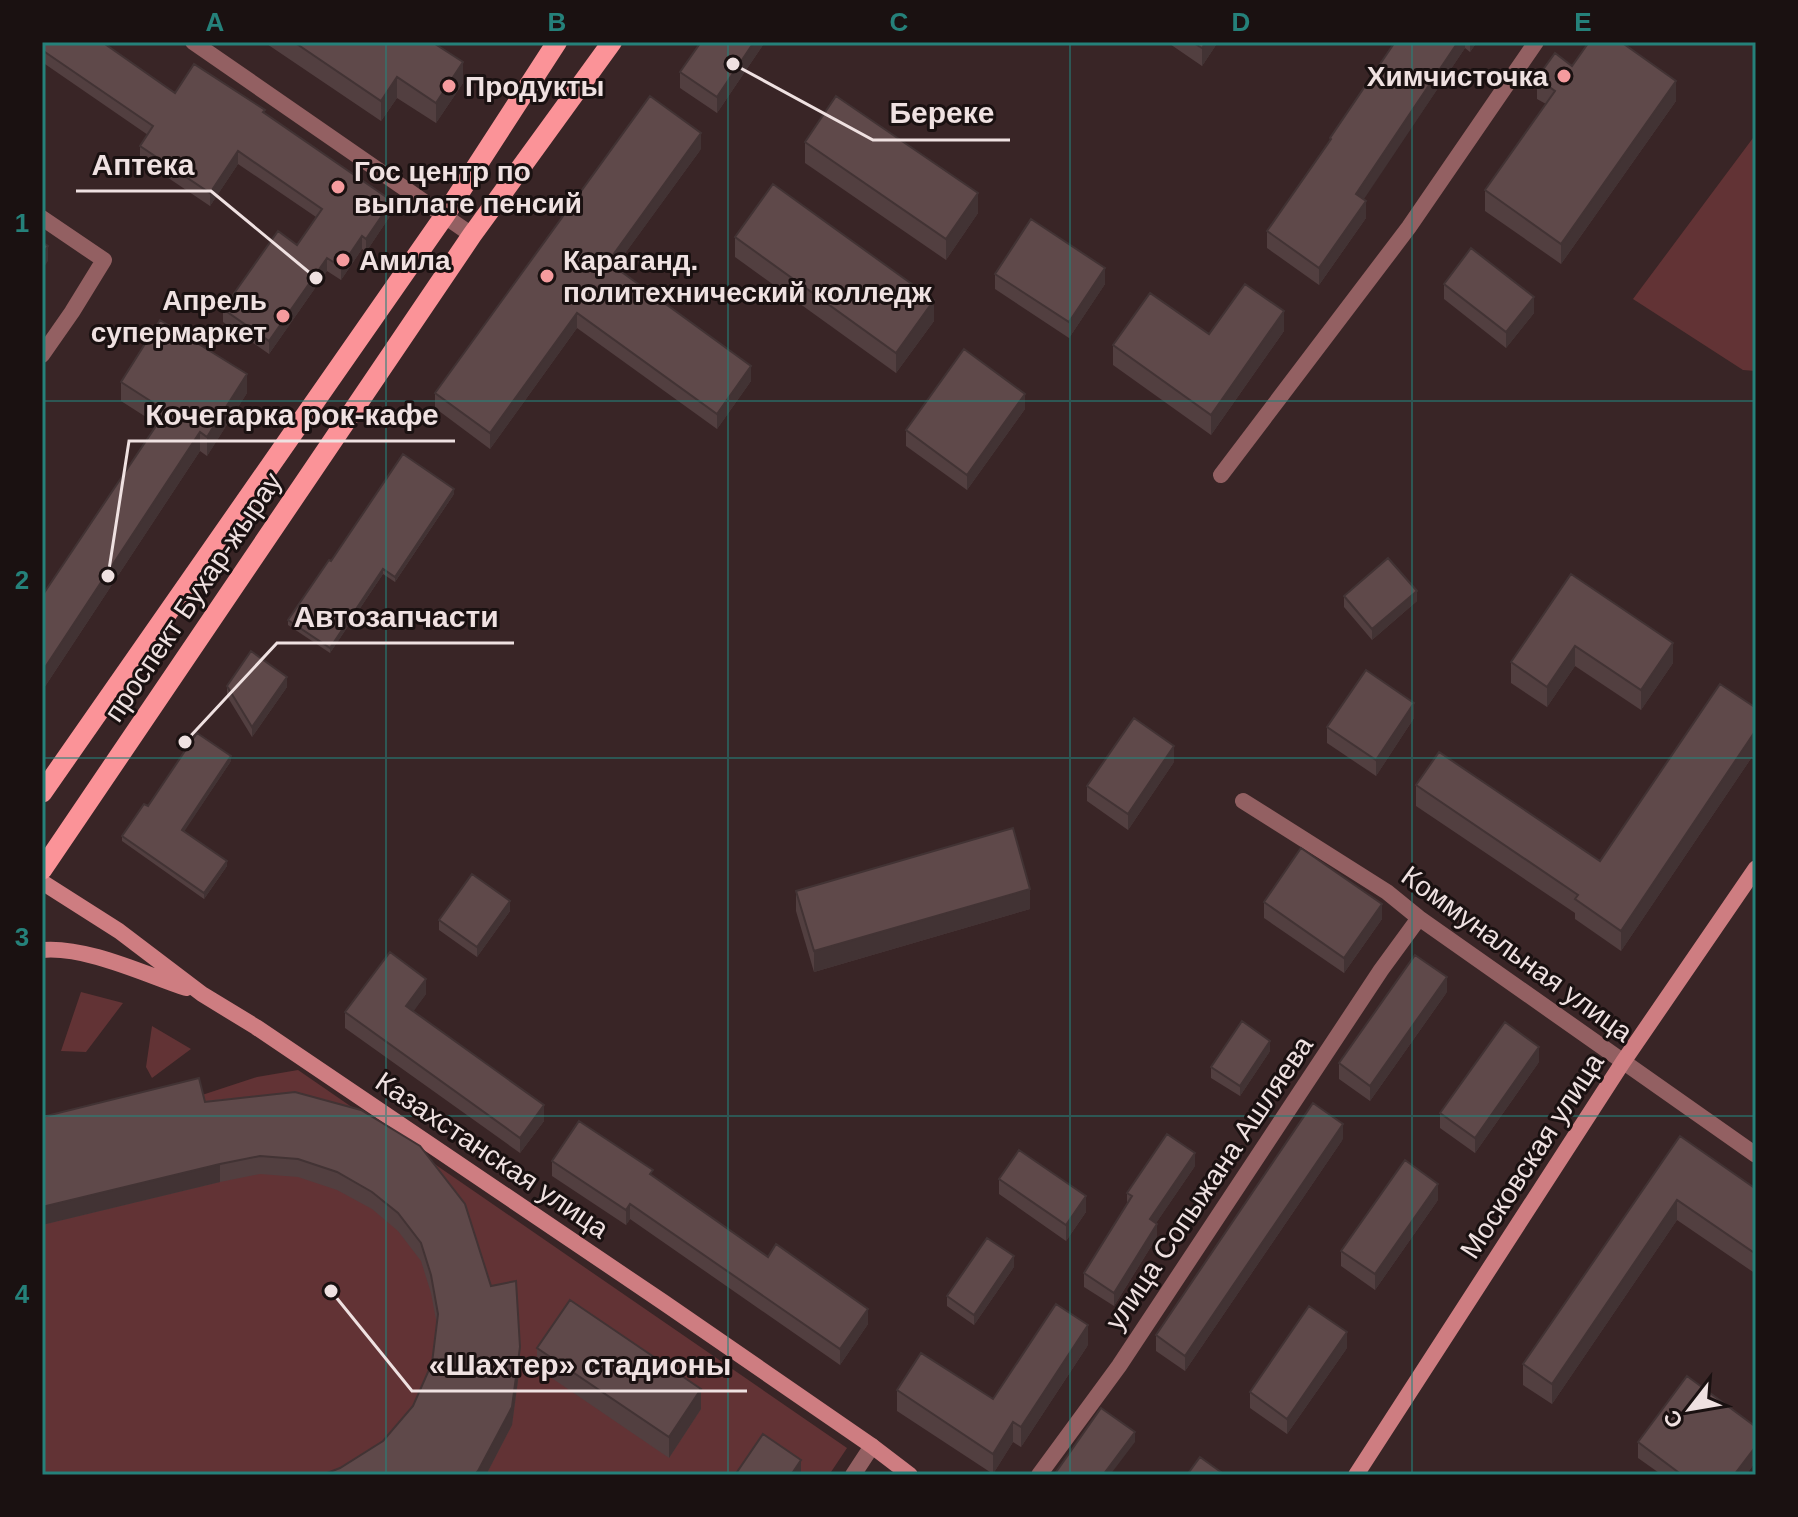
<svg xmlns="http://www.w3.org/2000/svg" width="1798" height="1517" viewBox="0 0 1798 1517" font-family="Arial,sans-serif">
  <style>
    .green { fill: #623335 }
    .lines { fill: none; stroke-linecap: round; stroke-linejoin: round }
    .street { stroke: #936062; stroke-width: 16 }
    .secondary { stroke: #ce7d81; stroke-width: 16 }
    .primary { stroke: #fb9398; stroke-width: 20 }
    .wall { fill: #523f40 }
    .shaded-wall { fill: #423334 }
    .building { fill: #5f494a; stroke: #423334; stroke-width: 2 }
    .grid { fill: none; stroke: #25817a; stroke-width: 2; stroke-opacity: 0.55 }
    .poi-dot { fill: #f59b9e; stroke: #1a1111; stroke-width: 3 }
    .labels { text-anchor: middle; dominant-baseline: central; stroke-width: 6; stroke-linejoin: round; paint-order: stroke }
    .poi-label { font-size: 28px; font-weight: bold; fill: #efe1e1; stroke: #1a1111; text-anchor: start }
    .street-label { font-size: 28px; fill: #efe1e1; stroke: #1a1111 }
    .leader { fill: none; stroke: #efe1e1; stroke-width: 3 }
    .callout-dot { fill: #efe1e1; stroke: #1a1111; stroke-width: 3 }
    .callout-label { font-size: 30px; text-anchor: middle; font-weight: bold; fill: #efe1e1; stroke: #1a1111; stroke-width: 6; stroke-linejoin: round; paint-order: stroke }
    .neatline { fill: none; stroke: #25817a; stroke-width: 3 }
    .grid-label { font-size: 26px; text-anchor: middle; font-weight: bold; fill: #25817a }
  </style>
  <rect width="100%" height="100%" fill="#392526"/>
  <path class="green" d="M1756 134V371L1743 370 1633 299Z
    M81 992 123 1003 86 1052 61 1051Z
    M152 1026 191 1049 152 1078 146 1067Z
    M298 1070 847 1448 829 1475H42V1135L199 1096 257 1077Z"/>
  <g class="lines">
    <path class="street" d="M193 42 472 235
      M42 218 104 260 72 312 42 355
      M1221 475 1409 227 1536 42
      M1243 801 1387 892 1419 918 1756 1155
      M853 1475 872 1446
      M1039 1475 1119 1366 1381 970 1419 918"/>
    <path class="secondary" d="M42 882 119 931 202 994 256 1027 663 1302 872 1446 910 1475
      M42 950C86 946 144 974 186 988
      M1356 1475 1623 1062 1756 868"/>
    <path class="primary" d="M42 793 445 215 557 42
      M42 870 472 235 612 42"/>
  </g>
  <path class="wall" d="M42 42 175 93 265 113 392 213 366 252 362 249 341 280 327 271 269 354 223 322V309L297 245 316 217 238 164 210 206 140 159V146L148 135 42 62Z
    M264 42H432L463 83 436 123 397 98 381 121Z
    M765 42 717 113 680 88V72Z
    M1167 42H1218L1202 66Z
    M1395 42H1477L1470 52 1465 48 1363 199 1366 218 1319 285 1267 248V231L1330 141V138Z
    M1572 66 1676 101 1561 264 1485 211V190L1546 104 1537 99V78Z
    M805 142 978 213 946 260 805 163Z
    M701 149 615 267 751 381 717 429 577 328 490 449 435 408V393Z
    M735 237 934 321 896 373 735 257Z
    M995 274 1105 284 1069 338 995 289Z
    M1444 284 1534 313 1506 348 1444 299Z
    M1284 331 1211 435 1113 365V345L1209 334Z
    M121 382 247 393 207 456 200 451 42 691V596L157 424 121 401Z
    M1025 409 967 490 906 446V430Z
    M454 494 395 582 383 574 330 653 288 625V620L331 561Z
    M1571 574 1673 663 1641 710 1575 666 1547 707 1511 683V662Z
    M1344 596 1417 601 1372 640 1344 607Z
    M227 686 287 687 252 737 227 696Z
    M1756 708V751L1621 951 1575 919V913L1416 806V785L1600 861Z
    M1414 718 1376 776 1327 743V727Z
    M231 761 184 831 227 866 204 899 122 841V836L148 806Z
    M1174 762 1128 830 1087 801V786Z
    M796 891 1030 909 814 972 796 911Z
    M1264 902 1382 919 1344 973 1264 918Z
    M510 911 477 957 439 930V920Z
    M1447 992 1370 1101 1339 1079V1063Z
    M426 994 413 1011 544 1121 520 1153 345 1028V1012Z
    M1270 1051 1240 1096 1211 1078V1067Z
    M1539 1062 1475 1153 1440 1128V1113Z
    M295 1092 491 1286 520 1365 512 1425 486 1475H322L340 1468 383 1441 413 1406 432 1363 437 1325 431 1293 421 1261 398 1231 372 1209 337 1190 298 1177 260 1174 220 1182 42 1225V1117Z
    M1680 1136 1756 1189V1274L1677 1220 1552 1404 1523 1385V1364Z
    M1343 1139 1185 1371 1156 1351V1335Z
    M552 1161 653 1176 768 1257 868 1324 840 1365 630 1219 626 1225 552 1176Z
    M1195 1166 1156 1223 1157 1237 1114 1306 1084 1287V1273L1127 1204V1193Z
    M999 1179 1086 1212 1066 1241 999 1194Z
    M1438 1200 1375 1290 1341 1266V1251Z
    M1014 1267 974 1325 947 1306V1296Z
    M1088 1345 1021 1447 1013 1442 993 1474 897 1411V1390L993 1399Z
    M537 1348 701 1409 669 1458 537 1368Z
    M1347 1348 1287 1434 1250 1408V1392Z
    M1756 1427V1461L1746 1475H1662L1638 1458V1442Z"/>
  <path class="shaded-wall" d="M754 42H765L717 113V97Z
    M1206 42H1218L1202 66V48Z
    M1458 42H1465V48L1356 211V194Z
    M1470 42H1477L1470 52Z
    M463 62V83L436 123V103Z
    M397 77V98L381 121V101Z
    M1676 81V101L1561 264V244Z
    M701 133V149L608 277V262Z
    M238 151V164L210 206V193Z
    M978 193V213L946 260V239Z
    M392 201V213L366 252V239Z
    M1366 201V218L1319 285V268Z
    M362 236V249L341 280V267Z
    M48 246V261L42 270V255Z
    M327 258V271L269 354V341Z
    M1105 268V284L1069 338V322Z
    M1534 297V313L1506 348V332Z
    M934 300V321L896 373V353Z
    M1284 311V331L1211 435V415Z
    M577 313V328L490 449V433Z
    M751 366V381L717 429V414Z
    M247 374V393L207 456V437Z
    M1025 394V409L967 490V475Z
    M200 432V451L42 691V672Z
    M454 489V494L395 582V577Z
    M383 569V574L330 653V648Z
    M1417 591V601L1372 640V629Z
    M1673 643V663L1641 710V690Z
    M1575 646V666L1547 707V687Z
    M287 677V687L252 737V727Z
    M1414 703V718L1376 776V760Z
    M1756 730V751L1621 951V931Z
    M1174 746V762L1128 830V814Z
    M231 756V761L182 835V830Z
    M227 861V866L204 899V893Z
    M1030 889V909L814 972V951Z
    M510 901V911L477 957V947Z
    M1382 904V919L1344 973V958Z
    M1447 977V992L1370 1101V1086Z
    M426 979V994L406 1022V1006Z
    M1270 1041V1051L1240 1096V1086Z
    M1539 1047V1062L1475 1153V1138Z
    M544 1105V1121L520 1153V1138Z
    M1343 1124V1139L1185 1371V1356Z
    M1195 1153V1166L1150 1232V1219Z
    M220 1164V1182L42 1225V1207Z
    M1438 1184V1200L1375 1290V1274Z
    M1086 1196V1212L1066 1241V1225Z
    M1677 1200V1220L1552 1404V1384Z
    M630 1204V1219L626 1225V1210Z
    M1157 1224V1237L1114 1306V1293Z
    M1014 1256V1267L974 1325V1315Z
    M868 1309V1324L840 1365V1349Z
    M1088 1325V1345L1021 1447V1427Z
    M1347 1332V1348L1287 1434V1419Z
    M520 1347V1365L512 1425 486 1475H474Z
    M701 1389V1409L669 1458V1437Z
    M1013 1422V1442L993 1474V1454Z
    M1135 1432V1442L1110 1475H1103Z
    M1756 1446V1461L1746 1475H1734Z
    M801 1460V1475H791Z"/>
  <path class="building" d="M42 42H102L175 93 194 64 265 110 263 112 392 201 366 239 362 236 341 267 327 258 269 341 223 309 278 231 297 245 322 209 238 151 210 193 140 146 153 126 42 50Z
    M294 42H432L463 62 436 103 397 77 381 101Z
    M701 42H754L717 97 680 72Z
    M1192 42H1206L1202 48Z
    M1395 42H1458L1356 194 1366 201 1319 268 1267 231 1331 139 1330 138Z
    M1589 42H1621L1676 81 1561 244 1485 190 1555 91 1537 78 1555 53 1572 66Z
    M650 96 701 133 608 262 751 366 717 414 577 313 490 433 435 393Z
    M836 96 978 193 946 239 805 142Z
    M773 184 934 300 896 353 735 237Z
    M1031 219 1105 268 1069 322 995 274Z
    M42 242 48 246 42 255Z
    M1471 248 1534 297 1506 332 1444 284Z
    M1245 284 1284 311 1211 415 1113 345 1150 293 1209 334Z
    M160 320 247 374 207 437 200 432 42 672V596L166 411 121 382Z
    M964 349 1025 394 967 475 906 430Z
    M403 454 454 489 395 577 383 569 330 648 288 620 329 560 331 561Z
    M1388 558 1417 591 1372 629 1344 596Z
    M1571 574 1673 643 1641 690 1575 646 1547 687 1511 662Z
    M251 651 287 677 252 727 227 686Z
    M1366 670 1414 703 1376 760 1327 727Z
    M1720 684 1756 708V730L1621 931 1575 899 1578 895 1416 785 1439 752 1600 861Z
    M1134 718 1174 746 1128 814 1087 786Z
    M197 733 231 756 182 830 227 861 204 893 122 836 144 804 148 806Z
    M1013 828 1030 889 814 951 796 891Z
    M1301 848 1382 904 1344 958 1264 902Z
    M472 874 510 901 477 947 439 920Z
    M390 952 426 979 406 1006 544 1105 520 1138 345 1012Z
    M1415 955 1447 977 1370 1086 1339 1063Z
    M1242 1021 1270 1041 1240 1086 1211 1067Z
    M1505 1022 1539 1047 1475 1138 1440 1113Z
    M199 1078 205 1102 295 1092 361 1110 420 1146 465 1204 491 1286 516 1281 520 1347 512 1407 478 1471 474 1475H322L340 1468 383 1441 413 1406 432 1363 438 1314 431 1275 421 1243 398 1213 372 1192 337 1172 298 1159 260 1156 220 1164 42 1207V1117Z
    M1313 1103 1343 1124 1185 1356 1156 1335Z
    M579 1121 653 1170 650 1174 768 1257 776 1244 868 1309 840 1349 630 1204 626 1210 552 1161Z
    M1167 1134 1195 1153 1150 1219 1157 1224 1114 1293 1084 1273 1132 1196 1127 1193Z
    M1680 1136 1756 1189V1254L1677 1200 1552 1384 1523 1364Z
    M1019 1150 1086 1196 1066 1225 999 1179Z
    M1405 1160 1438 1184 1375 1274 1341 1251Z
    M987 1238 1014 1256 974 1315 947 1296Z
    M570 1300 701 1389 669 1437 537 1348Z
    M1056 1304 1088 1325 1021 1427 1013 1422 993 1454 897 1390 921 1353 993 1399Z
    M1309 1306 1347 1332 1287 1419 1250 1392Z
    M1687 1376 1756 1427V1446L1734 1475H1682L1638 1442Z
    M1101 1408 1135 1432 1103 1475H1054Z
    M763 1434 801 1460 791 1475H735Z
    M1200 1457 1225 1475H1187Z"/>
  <path class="grid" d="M386 42V1475M728 42V1475M1070 42V1475M1412 42V1475M42 401H1756M42 758H1756M42 1116H1756"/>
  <g class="poi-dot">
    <circle cx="1564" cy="76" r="8"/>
    <circle cx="449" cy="86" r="8"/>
    <circle cx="338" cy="187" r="8"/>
    <circle cx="343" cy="260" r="8"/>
    <circle cx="547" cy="276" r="8"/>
    <circle cx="283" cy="316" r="8"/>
  </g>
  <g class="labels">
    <g class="poi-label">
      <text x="1548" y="76" text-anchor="end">Химчисточка</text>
      <text x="465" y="86">Продукты</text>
      <text x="354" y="171">Гос центр по<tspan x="354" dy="32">выплате пенсий</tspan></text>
      <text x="359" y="260">Амила</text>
      <text x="563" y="260">Караганд.<tspan x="563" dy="32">политехнический колледж</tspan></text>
      <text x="267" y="300" text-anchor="end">Апрель<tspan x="267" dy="32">супермаркет</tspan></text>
    </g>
    <g class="street-label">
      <text transform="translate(193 597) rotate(-56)">проспект Бухар-жырау</text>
      <text transform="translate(1517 954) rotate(36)">Коммунальная улица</text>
      <text transform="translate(492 1155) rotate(34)">Казахстанская улица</text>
      <text transform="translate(1532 1156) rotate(-57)">Московская улица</text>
      <text transform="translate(1209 1183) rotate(-56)">улица Сопыжана Ашляева</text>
    </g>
  </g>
  <path class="leader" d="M733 64L873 140H1010M316 278L211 191H76M108 576L129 441H455M185 742L277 643H514M331 1291L412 1391H747"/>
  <g class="callout-dot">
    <circle cx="733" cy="64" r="8"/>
    <circle cx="316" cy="278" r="8"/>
    <circle cx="108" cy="576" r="8"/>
    <circle cx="185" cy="742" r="8"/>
    <circle cx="331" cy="1291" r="8"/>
  </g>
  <g class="callout-label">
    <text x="942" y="123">Береке</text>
    <text x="143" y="175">Аптека</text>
    <text x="292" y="425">Кочегарка рок-кафе</text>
    <text x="396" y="627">Автозапчасти</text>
    <text x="580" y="1375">«Шахтер» стадионы</text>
  </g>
  <rect width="1798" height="1517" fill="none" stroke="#1a1111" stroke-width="88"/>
  <g transform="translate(1690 1409) rotate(239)" stroke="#1a1111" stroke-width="6" paint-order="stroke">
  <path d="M0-6L14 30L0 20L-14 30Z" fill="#efe1e1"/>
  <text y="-12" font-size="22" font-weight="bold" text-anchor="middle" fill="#efe1e1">С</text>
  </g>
  <rect x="44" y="44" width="1710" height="1429" class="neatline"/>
  <g class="grid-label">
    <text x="215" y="31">A</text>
    <text x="557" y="31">B</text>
    <text x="899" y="31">C</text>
    <text x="1241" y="31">D</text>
    <text x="1583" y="31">E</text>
    <text x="22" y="232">1</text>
    <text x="22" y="589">2</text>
    <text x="22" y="946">3</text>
    <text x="22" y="1303">4</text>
  </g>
</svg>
